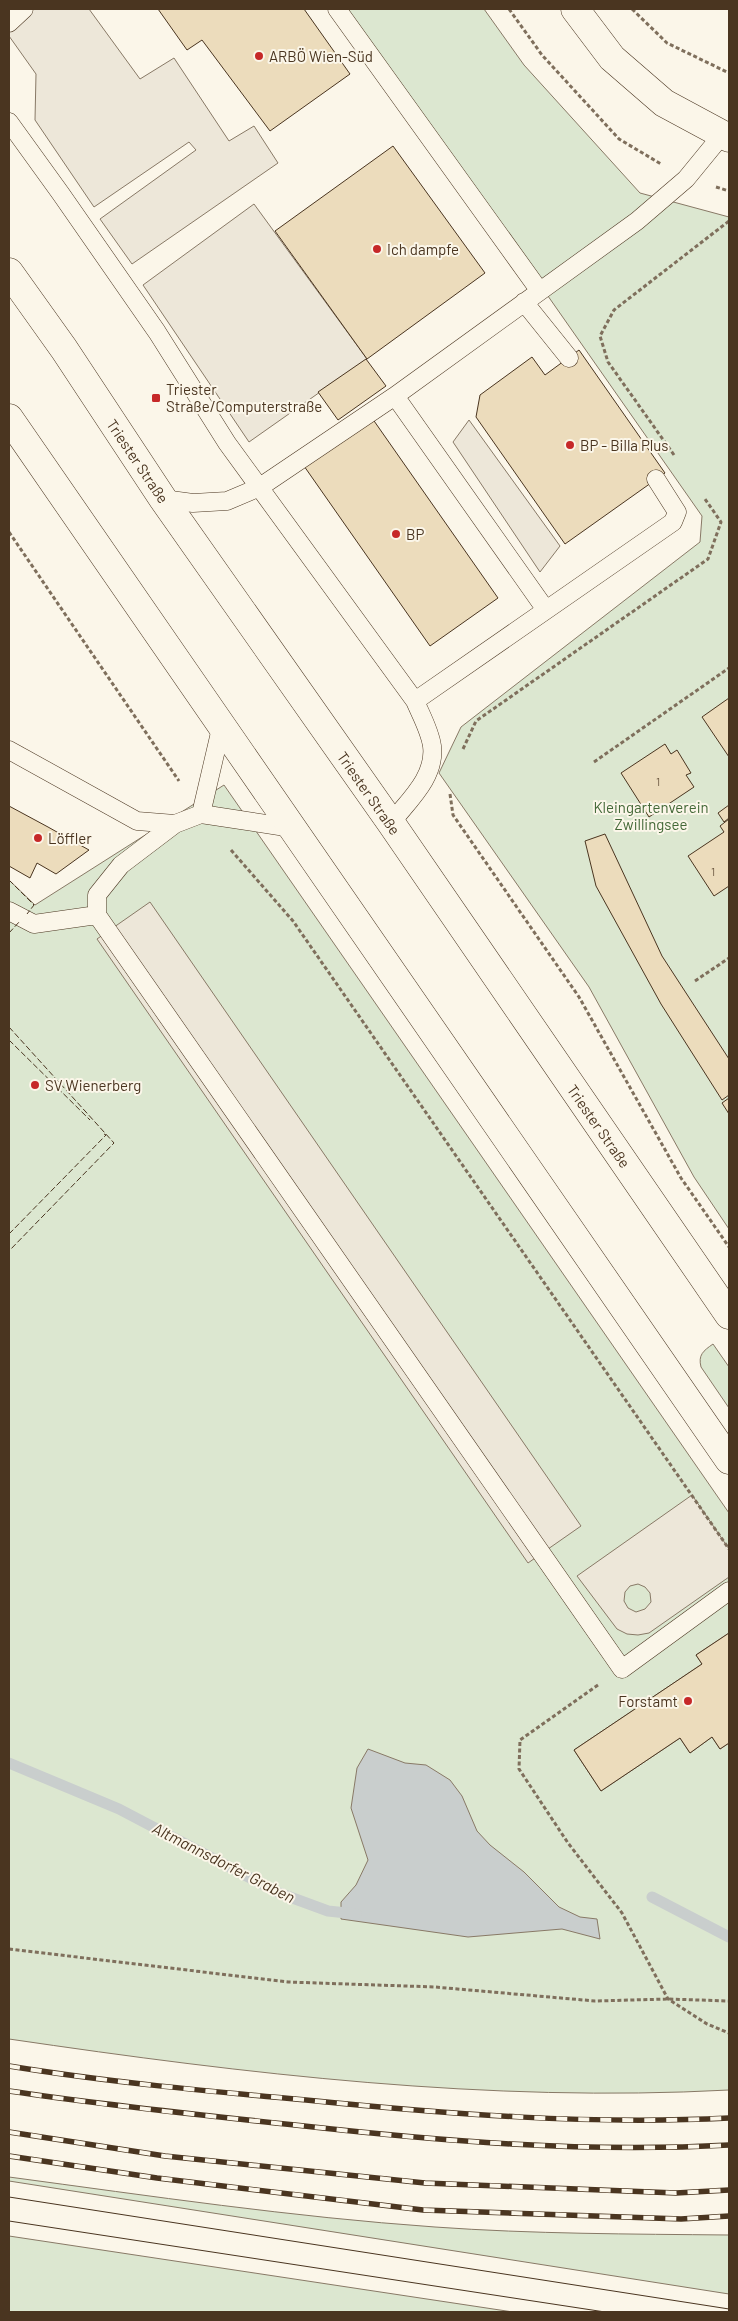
<svg xmlns="http://www.w3.org/2000/svg" width="738" height="2321" viewBox="0 0 738 2321" font-family="Barlow,sans-serif">
  <style>
    .green { fill: #dce7d0; stroke: #887966 }
    .parking { fill: #ede7d9; stroke: #887966; fill-rule: evenodd }
    .water { fill: #c9cecd; stroke: #887966 }
    .lines { fill: none; stroke-linecap: round; stroke-linejoin: round }
    .stream { stroke: #c9cecd; stroke-width: 11 }
    .building { fill: #ecdcbc; stroke: #4a3520 }
    .service-casing { stroke: #4a3520; stroke-width: 19 }
    .minor-casing { stroke: #4a3520; stroke-width: 29 }
    .primary-casing { stroke: #4a3520; stroke-width: 29 }
    .path { stroke: #7f6f5c; stroke-width: 3; stroke-dasharray: 4 2.5; stroke-linecap: butt }
    .service { stroke: #fbf6e9; stroke-width: 18 }
    .minor { stroke: #fbf6e9; stroke-width: 28 }
    .primary { stroke: #fbf6e9; stroke-width: 28 }
    .tram { stroke: #4a3520; stroke-width: 1 }
    .rail-casing { stroke: #4a3520; stroke-width: 5.5 }
    .rail { stroke: #fbf6e9; stroke-width: 4; stroke-dasharray: 11; stroke-linecap: butt }
    .fence { stroke: #4a3520; stroke-width: 1; stroke-dasharray: 6 2.5; stroke-linecap: butt }
    .poi-dot { fill: #c62828; stroke: #fbf6e9; stroke-width: 2 }
    .labels { text-anchor: middle; dominant-baseline: central; stroke-width: 4; stroke-linejoin: round; paint-order: stroke }
    .number-label { font-size: 12px; fill: #725f47 }
    .poi-label { font-size: 15px; fill: #4a3520; stroke: #fbf6e9; text-anchor: start }
    .street-label { font-size: 15px; fill: #4a3520; stroke: #fbf6e9 }
    .park-label { font-size: 15px; fill: #436837; stroke: #fbf6e9 }
    .water-label { font-size: 16px; font-style: italic; fill: #4a3520; stroke: #fbf6e9 }
  </style>
  <rect width="100%" height="100%" fill="#fbf6e9"/>
  <path class="green" d="M347 9H484L524 65 640 193 729 217V1229L694 1177 589 987 439 773 461 727 700 542 702 516Z
    M224 785 729 1513V1633L696 1655 702 1664 574 1750 601 1791 680 1738 690 1753 712 1737 720 1749 729 1743V2090C488 2103 247 2074 9 2039V880L35 905Z
    M713 1344 729 1367V1408L701 1367C698 1355 703 1351 713 1344Z
    M9 2177C151 2196 292 2217 435 2227 533 2234 631 2234 729 2235V2294L9 2181Z
    M9 2236 513 2312H9Z"/>
  <path class="parking" d="M24 9H89L140 79 174 58 229 141 254 126 278 163 132 264 100 219 196 150 189 142 94 207 35 120 36 74 9 36V23Z
    M254 204 367 359 249 442 143 285Z
    M469 420 560 546 540 572 453 442Z
    M150 902 581 1526 528 1563 97 939Z
    M692 1495 729 1549V1577L649 1633 638 1635 627 1634 617 1629 577 1576ZM638 1584 645 1587 650 1593 651 1602 645 1609 636 1612 628 1608 624 1601 625 1592 630 1586Z"/>
  <path class="water" d="M368 1749 405 1763 426 1765 450 1780 462 1796 477 1831 490 1845 524 1872 559 1907 580 1917 597 1919 600 1939 562 1929 468 1937 341 1919V1902L356 1885 368 1860 351 1808 357 1768Z"/>
  <g class="lines">
    <path class="stream" d="M9 1763 119 1809 279 1893 328 1911 356 1914
      M652 1897 729 1937"/>
  </g>
  <path class="building" d="M158 9H304L350 74 270 131 202 40 187 50Z
    M393 146 485 273 367 359 275 231Z
    M579 350 665 473 565 544 476 417 480 395 532 357 545 375Z
    M366 359 386 386 338 420 318 392Z
    M372 418 498 598 430 646 304 466Z
    M729 698V757L702 717Z
    M665 744 671 754 677 750 691 773 686 775 694 787 649 817 621 773Z
    M729 805V818L724 822 718 813Z
    M9 806 48 827 89 850 56 874 37 863 30 878 9 866Z
    M729 819V886L714 896 688 856 724 832 720 826Z
    M605 834 662 956 729 1059V1095L722 1100 661 1004 596 886 585 841Z
    M729 1098V1114L722 1103Z
    M729 1633V1743L720 1749 712 1737 690 1753 680 1738 601 1791 574 1750 702 1664 696 1655Z"/>
  <g class="lines">
    <g class="service-casing">
      <path id="service" d="M337 9 539 290
        M9 23 24 9
        M9 122 61 194 157 332 227 443 415 701C421 715 430 731 432 746 436 777 408 801 391 823
        M524 302 569 358
        M395 396 546 610
        M163 499 193 503 227 501 260 487 395 396 637 221 686 179 722 135
        M415 701 673 522 677 512 656 479
        M9 750 137 821 175 824 201 814 292 828
        M201 814 222 724
        M175 824 121 865 97 895V915L622 1669 729 1591
        M9 911 34 924 97 915"/>
    </g>
    <g class="minor-casing">
      <path id="minor" d="M575 9 612 58 664 103 729 138"/>
    </g>
    <g class="primary-casing">
      <path id="primary" d="M9 272 64 349 163 499 391 823 729 1315
        M9 418 729 1460"/>
    </g>
    <path class="path" d="M509 9 542 55 619 139 661 164
      M632 9 667 43 729 73
      M716 187 729 191
      M674 455 608 362 600 336 614 310 729 221
      M9 532 179 781
      M463 749 476 721 708 559 721 522 705 499
      M594 762 729 668
      M450 794 453 815 579 997 681 1178 729 1247
      M231 850 293 921 729 1549
      M695 981 729 958
      M598 1685 520 1740 519 1769 568 1843 622 1913 668 1999 707 2024 729 2033
      M9 1949 288 1982 435 1987 595 2001 668 1999 729 2001"/>
    <use href="#service" class="service"/>
    <use href="#minor" class="minor"/>
    <use href="#primary" class="primary"/>
    <path class="tram" d="M9 2197 729 2309
      M9 2221 605 2312"/>
    <g class="rail-casing">
      <path id="rail" d="M9 2066C107 2082 206 2091 306 2100 446 2114 589 2125 729 2118
        M9 2091C104 2105 199 2115 295 2125 438 2141 585 2153 729 2145
        M9 2132 165 2156 425 2183 676 2193 729 2190
        M9 2156 157 2178 423 2210 681 2219 729 2216"/>
    </g>
    <use href="#rail" class="rail"/>
    <path class="fence" d="M9 880 34 905 27 914
      M9 933 20 921
      M9 1027 114 1143 9 1251
      M9 1040 90 1120
      M9 1234 106 1135 104 1134"/>
  </g>
  <g class="poi-dot">
    <circle cx="259" cy="56" r="5"/>
    <circle cx="377" cy="249" r="5"/>
    <rect x="151" y="393" width="10" height="10" rx="2.5"/>
    <circle cx="570" cy="445" r="5"/>
    <circle cx="396" cy="534" r="5"/>
    <circle cx="38" cy="838" r="5"/>
    <circle cx="35" cy="1085" r="5"/>
    <circle cx="688" cy="1701" r="5"/>
  </g>
  <g class="labels">
    <g class="number-label">
      <text x="658" y="781">1</text>
      <text x="713" y="871">1</text>
    </g>
    <g class="poi-label">
      <text x="269" y="56">ARBÖ Wien-Süd</text>
      <text x="387" y="249">Ich dampfe</text>
      <text x="166" y="389">Triester<tspan x="166" dy="17">Straße/Computerstraße</tspan></text>
      <text x="580" y="445">BP - Billa Plus</text>
      <text x="406" y="534">BP</text>
      <text x="48" y="838">Löffler</text>
      <text x="45" y="1085">SV Wienerberg</text>
      <text x="678" y="1701" text-anchor="end">Forstamt</text>
    </g>
    <g class="street-label">
      <text transform="translate(138 461) rotate(56)">Triester Straße</text>
      <text transform="translate(369 793) rotate(55)">Triester Straße</text>
      <text transform="translate(599 1126) rotate(55)">Triester Straße</text>
    </g>
    <g class="park-label">
      <text x="651" y="807">Kleingartenverein<tspan x="651" dy="17">Zwillingsee</tspan></text>
    </g>
    <g class="water-label">
      <text transform="translate(224 1862) rotate(27)">Altmannsdorfer Graben</text>
    </g>
  </g>
  <rect width="738" height="2321" fill="none" stroke="#4a3520" stroke-width="20"/>
</svg>
